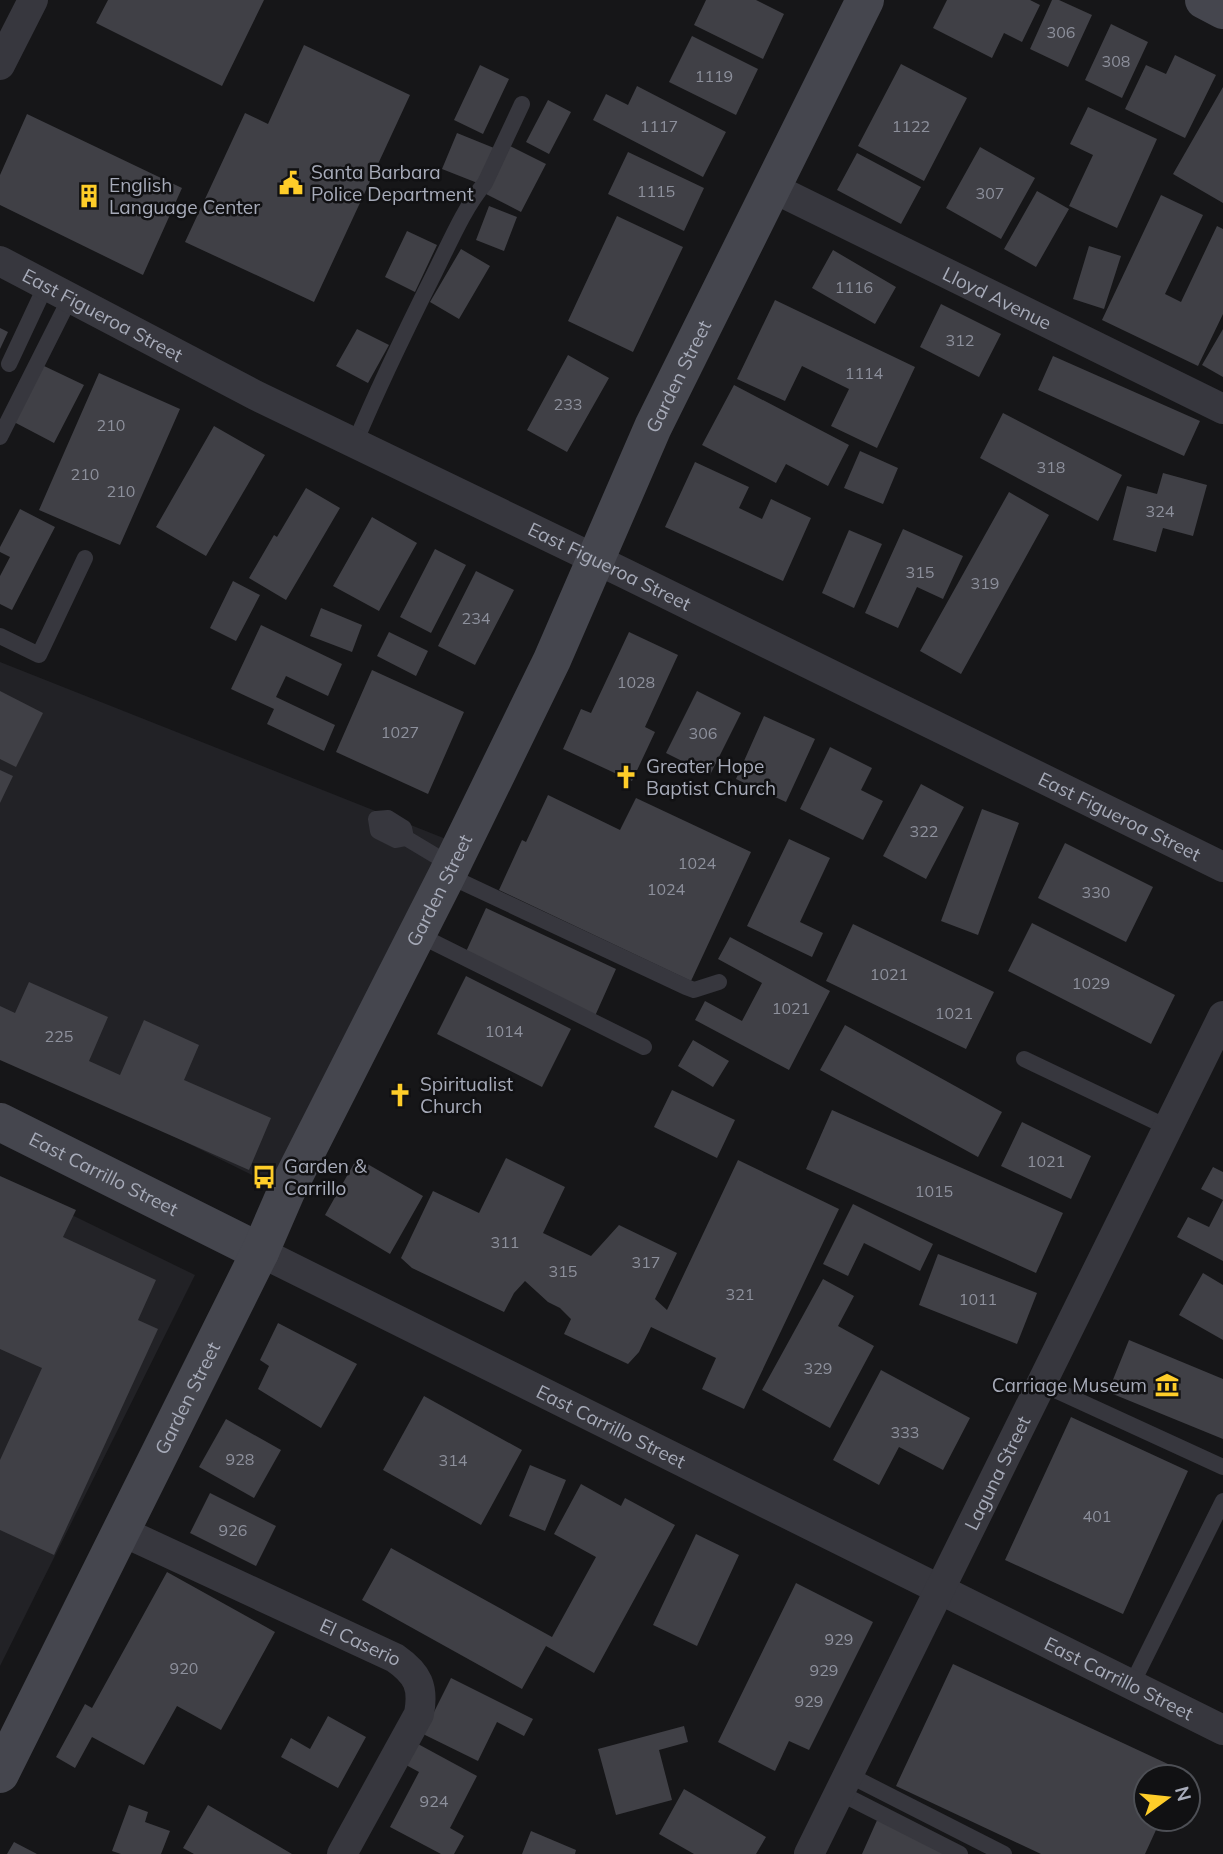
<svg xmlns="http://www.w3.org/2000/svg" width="1223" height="1854" viewBox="0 0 1223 1854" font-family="Mulish,sans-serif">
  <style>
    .built { fill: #222226 }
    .building { fill: #404046 }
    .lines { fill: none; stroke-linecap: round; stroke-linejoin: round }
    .service { stroke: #37373e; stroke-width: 16 }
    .minor { stroke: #37373e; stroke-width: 30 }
    .secondary { stroke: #45464e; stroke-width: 38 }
    .labels { text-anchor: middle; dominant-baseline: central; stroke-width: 5; stroke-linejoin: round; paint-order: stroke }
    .number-label { font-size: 16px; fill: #8d909c }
    .poi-label { font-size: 19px; fill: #a7abb9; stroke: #111113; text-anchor: start }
    .street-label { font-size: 19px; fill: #a7abb9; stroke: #111113 }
  </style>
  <rect width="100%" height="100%" fill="#161618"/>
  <path class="built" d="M0 662 461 845 286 1192 0 1050Z
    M0 1180 195 1275 0 1666Z"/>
  <path class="building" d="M108 0H264L222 86 96 23Z
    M706 0H756L784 14 763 59 694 25Z
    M947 0H1030L1040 5 1022 42 1004 33 992 58 933 28Z
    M1052 0H1059L1092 15 1068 67 1030 49Z
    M1111 24 1148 42 1122 98 1085 80Z
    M692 36 758 69 736 115 669 82Z
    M304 45 410 95 314 302 185 242 245 113 268 124Z
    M1175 55 1216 75 1185 138 1125 109 1146 65 1166 74Z
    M901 64 967 98 924 181 858 146Z
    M480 65 509 79 483 134 454 120Z
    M637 86 726 132 703 177 593 120 606 94 628 105Z
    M1223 87V203L1173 174Z
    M548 100 571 112 549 154 526 142Z
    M1088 107 1157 139 1117 228 1069 206 1093 155 1070 144Z
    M27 114 182 188 143 275 0 205V175Z
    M457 133 494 148 480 184 442 169Z
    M510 146 546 164 521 212 486 194Z
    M980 147 1035 178 1001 239 946 208Z
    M628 152 704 188 684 231 608 194Z
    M857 153 921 187 901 224 837 190Z
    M1037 191 1069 209 1036 267 1004 249Z
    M1161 195 1203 215 1165 294 1181 302 1217 226 1223 229V314L1198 366 1102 320Z
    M489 206 517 217 504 251 476 240Z
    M617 216 683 247 633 352 568 321Z
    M407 231 437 245 415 292 385 277Z
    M1089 246 1121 256 1104 309 1073 299Z
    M461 249 490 266 459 319 430 302Z
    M833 250 896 287 875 324 812 288Z
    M775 300 915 367 877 448 831 426 849 389 802 366 785 401 737 379Z
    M941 304 1001 334 979 377 920 347Z
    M0 328 8 332 0 349Z
    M357 329 389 345 368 383 336 366Z
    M1223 329V377L1202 365Z
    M568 355 609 378 567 452 527 430Z
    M1053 356 1200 421 1184 456 1038 390Z
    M42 365 84 385 54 443 14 422Z
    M99 373 180 409 120 545 39 510Z
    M734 385 849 445 828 486 786 464 776 483 702 445Z
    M1003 413 1122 475 1098 521 980 458Z
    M214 426 265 455 206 556 156 527Z
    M860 451 898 468 883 504 844 488Z
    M695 462 749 487 739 508 762 519 771 499 811 518 783 581 665 527Z
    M1163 473 1207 485 1193 536 1163 528 1156 552 1113 540 1127 486 1157 494Z
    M306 488 340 508 286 600 249 578 274 535 277 537Z
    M1009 492 1049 515 961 674 920 651Z
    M20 509 55 527 12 610 0 604V576L10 557 0 552V547Z
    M372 517 417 543 379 611 333 586Z
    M903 529 963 556 943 599 917 587 898 628 865 613Z
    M849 530 882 544 854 608 822 593Z
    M435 549 466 565 431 633 400 617Z
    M476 571 514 590 475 665 438 646Z
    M233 581 260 595 236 641 210 628Z
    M321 608 362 625 352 652 310 636Z
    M261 625 342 664 328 696 286 676 276 697 335 725 324 751 267 724 274 709 231 689Z
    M389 632 428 651 416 676 377 656Z
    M629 632 678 655 645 727 655 732 632 781 563 749 581 709 591 713Z
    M372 670 464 712 428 794 336 752Z
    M0 691 43 713 16 767 0 759Z
    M697 691 741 713 710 775 666 753Z
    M764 716 815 739 786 802 736 779Z
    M830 747 872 768 861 790 883 801 863 840 800 809Z
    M0 770 13 776 0 803Z
    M921 784 964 807 926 879 883 856Z
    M548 795 620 830 636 798 751 852 691 981 499 890 522 840 526 842Z
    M982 809 1019 823 978 935 941 921Z
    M789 839 830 858 800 922 823 933 812 957 747 926Z
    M1065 843 1153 887 1126 942 1038 898Z
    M486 908 616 969 595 1016 464 956Z
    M1032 923 1175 995 1151 1044 1008 971Z
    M853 924 994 992 966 1049 826 981Z
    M730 937 830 991 789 1070 695 1020 705 1001 742 1021 762 983 718 959Z
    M466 976 571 1029 542 1087 437 1034Z
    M29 982 108 1017 89 1061 120 1075 144 1020 199 1045 184 1080 271 1118 249 1170 0 1060V1006L15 1013Z
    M845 1025 1002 1112 978 1157 820 1070Z
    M693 1040 729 1061 713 1087 678 1066Z
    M672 1090 735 1120 717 1158 654 1127Z
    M832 1110 1063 1213 1036 1273 806 1169Z
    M1022 1122 1091 1156 1071 1199 1001 1166Z
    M357 1158 423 1196 390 1254 325 1215Z
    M506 1158 565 1187 543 1233 591 1256 619 1225 677 1253 655 1299 667 1310 738 1160 839 1209 744 1409 702 1389 716 1358 651 1327 639 1352 628 1364 564 1334 571 1319 560 1308 548 1302 525 1281 514 1293 504 1312 412 1268 401 1258 433 1191 479 1213Z
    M1213 1167 1223 1172V1261L1177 1237 1188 1217 1209 1227 1223 1200 1201 1189Z
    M0 1176 76 1210 63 1237 156 1280 138 1320 158 1329 54 1555 0 1530V1460L42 1368 0 1349Z
    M853 1204 933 1244 920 1271 864 1243 848 1276 823 1264Z
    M938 1254 1037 1293 1017 1344 919 1305Z
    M1203 1273 1223 1285V1340L1179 1315Z
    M823 1279 854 1296 838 1326 874 1346 830 1428 762 1390Z
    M278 1323 357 1364 321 1428 258 1389 269 1366 260 1360Z
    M1129 1340 1223 1379V1439L1108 1392Z
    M881 1370 970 1418 943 1470 899 1447 879 1485 833 1460Z
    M424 1396 522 1450 481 1525 383 1470Z
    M1071 1417 1188 1471 1123 1614 1005 1560Z
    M226 1419 281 1450 254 1498 199 1467Z
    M530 1465 566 1480 545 1531 509 1516Z
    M581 1484 621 1506 625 1498 675 1525 594 1673 546 1646 522 1689 362 1600 391 1548 552 1637 596 1557 554 1534Z
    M210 1493 276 1526 256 1566 190 1533Z
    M696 1534 739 1555 697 1646 653 1625Z
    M167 1572 275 1632 221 1730 177 1706 144 1765 92 1737 75 1768 56 1757 85 1704 92 1708Z
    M796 1583 873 1622 809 1750 789 1741 775 1771 718 1742Z
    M953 1664 1183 1771 1181 1777H1146V1819H1161L1145 1854H1041L896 1786Z
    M451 1678 533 1719 524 1736 497 1722 478 1761 423 1734Z
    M328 1716 366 1737 338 1788 281 1757 291 1738 310 1749Z
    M684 1726 688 1742 659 1750 672 1800 616 1815 598 1749Z
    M418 1744 477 1776 450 1828 464 1836 454 1854H441L390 1827 419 1772 406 1765Z
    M684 1789 766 1837 756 1854H694L659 1834Z
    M129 1805 148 1812 145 1822 170 1831 161 1854H121L112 1851Z
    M208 1805 292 1854H194L183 1848Z
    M878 1818 956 1854H862Z
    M531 1831 576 1850 575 1854H522Z
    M14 1842 37 1854H7Z"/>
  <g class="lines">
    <path class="service" d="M9 364 46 285
      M0 437 70 298
      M355 443C379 385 407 328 435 272 450 242 464 208 485 183L522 104
      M0 636 39 655 85 558
      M388 818 404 828 406 838 396 840 378 831 376 819Z
      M406 838 451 865
      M447 875 686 987 694 990 719 982
      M417 934 644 1047
      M1024 1059 1169 1128
      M1042 1384 1223 1467
      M1132 1684 1223 1501
      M849 1775 1004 1854
      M840 1793 960 1854"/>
    <g class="minor">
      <path d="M0 65 33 0"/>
      <path id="s1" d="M771 187 1223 409"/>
      <path id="s2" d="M0 261 255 395 624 573 1223 867"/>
      <path id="s3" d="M260 1252 1223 1730"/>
      <path id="s4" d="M121 1531 395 1658C418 1674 424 1687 419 1714L342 1854"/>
      <path id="s5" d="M809 1854 1223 1016"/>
    </g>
    <g class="secondary">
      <path d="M1204 0 1223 10"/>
      <path id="s6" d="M0 1122 260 1252"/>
      <path id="s7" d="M0 1774 260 1252 286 1192 447 875 552 660 653 427 865 0"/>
    </g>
  </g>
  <defs>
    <g id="civic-bare" transform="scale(1.89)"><path d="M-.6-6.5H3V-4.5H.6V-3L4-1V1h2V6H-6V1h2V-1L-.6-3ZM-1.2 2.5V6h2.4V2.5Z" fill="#fecd29" stroke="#111113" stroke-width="2.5" paint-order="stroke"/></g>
    <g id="building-bare" transform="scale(1.89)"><path d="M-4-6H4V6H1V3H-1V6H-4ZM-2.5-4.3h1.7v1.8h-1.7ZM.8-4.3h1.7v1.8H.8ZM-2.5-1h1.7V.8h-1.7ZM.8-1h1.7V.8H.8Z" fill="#fecd29" stroke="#111113" stroke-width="2.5" paint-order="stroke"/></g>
    <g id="church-bare" transform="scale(1.89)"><path d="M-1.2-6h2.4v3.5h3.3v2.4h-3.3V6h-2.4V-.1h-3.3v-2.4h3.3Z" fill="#fecd29" stroke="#111113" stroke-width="2.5" paint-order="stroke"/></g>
    <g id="bus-bare" transform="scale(1.89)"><path d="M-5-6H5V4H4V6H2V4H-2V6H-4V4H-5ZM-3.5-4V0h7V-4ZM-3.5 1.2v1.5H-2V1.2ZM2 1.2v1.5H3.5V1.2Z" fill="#fecd29" stroke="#111113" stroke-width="2.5" paint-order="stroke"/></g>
    <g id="museum-bare" transform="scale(1.89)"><path d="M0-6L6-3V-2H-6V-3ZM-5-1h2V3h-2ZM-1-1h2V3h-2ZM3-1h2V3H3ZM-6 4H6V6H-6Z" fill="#fecd29" stroke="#111113" stroke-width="2.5" paint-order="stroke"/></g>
  </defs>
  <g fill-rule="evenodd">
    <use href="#civic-bare" x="291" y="183"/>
    <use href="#building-bare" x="89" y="196"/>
    <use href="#church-bare" x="626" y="777"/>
    <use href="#church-bare" x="400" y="1095"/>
    <use href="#bus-bare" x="264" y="1177"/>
    <use href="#museum-bare" x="1167" y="1385"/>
  </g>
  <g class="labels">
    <g class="number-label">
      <text x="1061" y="32">306</text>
      <text x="1116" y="61">308</text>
      <text x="714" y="76">1119</text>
      <text x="659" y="126">1117</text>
      <text x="911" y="126">1122</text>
      <text x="656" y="191">1115</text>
      <text x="990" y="193">307</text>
      <text x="854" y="287">1116</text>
      <text x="960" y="340">312</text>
      <text x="864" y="373">1114</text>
      <text x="568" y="404">233</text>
      <text x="111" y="425">210</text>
      <text x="1051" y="467">318</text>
      <text x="85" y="474">210</text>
      <text x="121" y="491">210</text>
      <text x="1160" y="511">324</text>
      <text x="920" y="572">315</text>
      <text x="985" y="583">319</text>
      <text x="476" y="618">234</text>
      <text x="636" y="682">1028</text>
      <text x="400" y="732">1027</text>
      <text x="703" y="733">306</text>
      <text x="924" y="831">322</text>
      <text x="697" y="863">1024</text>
      <text x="666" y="889">1024</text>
      <text x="1096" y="892">330</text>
      <text x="889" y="974">1021</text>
      <text x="1091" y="983">1029</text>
      <text x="791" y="1008">1021</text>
      <text x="954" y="1013">1021</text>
      <text x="504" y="1031">1014</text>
      <text x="59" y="1036">225</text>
      <text x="1046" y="1161">1021</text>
      <text x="934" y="1191">1015</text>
      <text x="505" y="1242">311</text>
      <text x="646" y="1262">317</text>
      <text x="563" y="1271">315</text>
      <text x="740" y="1294">321</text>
      <text x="978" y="1299">1011</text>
      <text x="818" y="1368">329</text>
      <text x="905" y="1432">333</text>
      <text x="240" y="1459">928</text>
      <text x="453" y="1460">314</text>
      <text x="1097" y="1516">401</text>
      <text x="233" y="1530">926</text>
      <text x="839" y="1639">929</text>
      <text x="184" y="1668">920</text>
      <text x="824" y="1670">929</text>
      <text x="809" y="1701">929</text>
      <text x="434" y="1801">924</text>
    </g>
    <g class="poi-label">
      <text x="311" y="172">Santa Barbara<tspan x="311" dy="22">Police Department</tspan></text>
      <text x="109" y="185">English<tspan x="109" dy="22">Language Center</tspan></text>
      <text x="646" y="766">Greater Hope<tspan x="646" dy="22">Baptist Church</tspan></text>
      <text x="420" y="1084">Spiritualist<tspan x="420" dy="22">Church</tspan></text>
      <text x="284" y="1166">Garden &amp;<tspan x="284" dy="22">Carrillo</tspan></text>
      <text x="1147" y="1385" text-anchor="end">Carriage Museum</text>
    </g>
    <g class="street-label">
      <text stroke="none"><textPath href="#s1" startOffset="252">Lloyd Avenue</textPath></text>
      <text stroke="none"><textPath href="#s2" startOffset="116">East Figueroa Street</textPath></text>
      <text stroke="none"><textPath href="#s7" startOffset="1554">Garden Street</textPath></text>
      <text stroke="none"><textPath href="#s2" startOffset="682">East Figueroa Street</textPath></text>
      <text stroke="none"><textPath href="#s2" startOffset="1250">East Figueroa Street</textPath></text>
      <text stroke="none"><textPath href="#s7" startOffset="987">Garden Street</textPath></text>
      <text stroke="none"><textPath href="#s6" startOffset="116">East Carrillo Street</textPath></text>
      <text stroke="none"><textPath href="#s7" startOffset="420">Garden Street</textPath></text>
      <text stroke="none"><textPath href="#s3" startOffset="392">East Carrillo Street</textPath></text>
      <text stroke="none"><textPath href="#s5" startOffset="425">Laguna Street</textPath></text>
      <text stroke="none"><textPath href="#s4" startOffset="264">El Caserio</textPath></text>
      <text stroke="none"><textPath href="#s3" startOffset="959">East Carrillo Street</textPath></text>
    </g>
  </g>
  <g transform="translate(1167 1798) rotate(75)"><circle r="33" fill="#111113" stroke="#4d4f55" stroke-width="2"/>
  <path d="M0-5L12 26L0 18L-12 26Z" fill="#fecd29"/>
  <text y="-10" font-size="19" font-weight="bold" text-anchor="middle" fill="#a7abb9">N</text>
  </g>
</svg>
